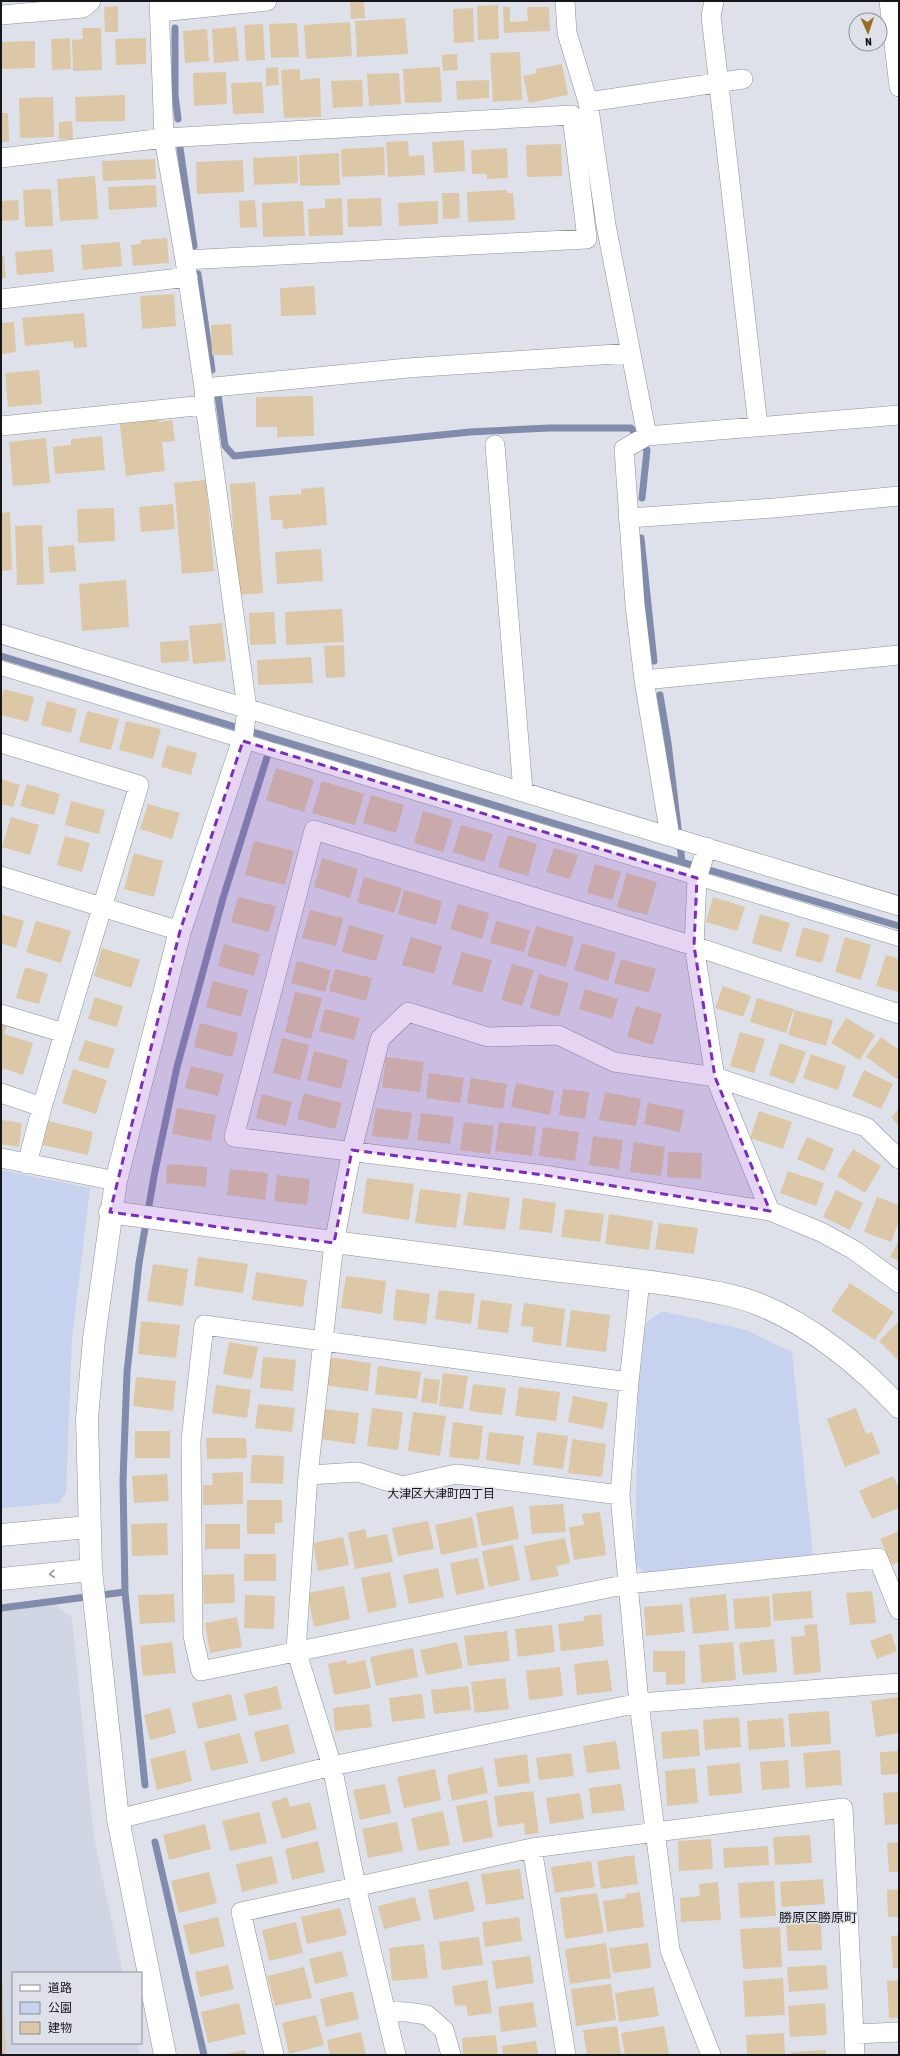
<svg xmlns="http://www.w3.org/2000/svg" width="900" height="2056" viewBox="0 0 900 2056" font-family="'Asap Condensed','Noto Sans JP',sans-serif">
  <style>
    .built { fill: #d1d6e5 }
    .green { fill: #c7d2ef }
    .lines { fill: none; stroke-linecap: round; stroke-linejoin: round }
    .stream { stroke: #818bac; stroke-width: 7 }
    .building { fill: #dcc8a6 }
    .pedestrian-casing { stroke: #8e9199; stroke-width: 15 }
    .minor-casing { stroke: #8e9199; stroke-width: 20 }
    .tertiary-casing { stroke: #8e9199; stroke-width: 23 }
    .pedestrian { stroke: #fff; stroke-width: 14 }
    .minor { stroke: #fff; stroke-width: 19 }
    .tertiary { stroke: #fff; stroke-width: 22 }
    .oneway { stroke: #969698 }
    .marked { fill: #7b2cbf; fill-opacity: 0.2; stroke: #7b2cbf; stroke-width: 3; stroke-dasharray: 8 5; stroke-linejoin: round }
    .labels { text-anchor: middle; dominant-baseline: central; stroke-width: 3; stroke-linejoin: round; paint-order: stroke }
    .neighbourhood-label { font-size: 12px; fill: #151619; stroke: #dfe1ea }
    .quarter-label { font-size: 13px; fill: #151619; stroke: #dfe1ea }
  </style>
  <rect width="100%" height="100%" fill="#dfe1ea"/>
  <path class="built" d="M52 1602 72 1618 94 1838 123 1973H13V2043H137L140 2055H1V1607Z"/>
  <path class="green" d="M1 1170 90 1188 72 1339 66 1493 59 1503 1 1508Z
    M662 1311 746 1330 792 1352 813 1555 647 1575 635 1563 638 1383 646 1323Z"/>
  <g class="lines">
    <path class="stream" d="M175 28V95L178 119
      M180 148 194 246
      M198 274 212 370
      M218 395 225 446 234 456 470 432 549 428H631L647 450 642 498
      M641 538 654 661
      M1 656 682 862 899 926
      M660 695 668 743 682 862
      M1 1608 125 1592
      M145 1785 125 1592 123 1481 127 1372 139 1263 155 1171 177 1067 223 898 273 738
      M155 1842 204 2055"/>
  </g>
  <path class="building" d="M364 1 365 18 351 19 350 2Z
    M498 5 499 39 478 40 477 6Z
    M118 6V32H105L104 7Z
    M503 7H510V22L528 21 527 7H549L550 31 504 33Z
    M473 8 474 42 454 43 453 9Z
    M405 18 408 54 357 57 355 21Z
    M350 22 352 56 306 59 304 25Z
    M297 23 299 57 271 58 269 24Z
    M263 24 265 60 246 61 244 25Z
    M236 27 239 61 214 63 212 29Z
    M82 28H101L102 70 73 71 72 40 83 39Z
    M207 29 209 61 185 63 183 31Z
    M70 38 71 69 52 70 51 39Z
    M146 38V64L116 65 115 39Z
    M35 41V68L1 69V42Z
    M520 52 522 100 493 102 490 53Z
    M457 54 458 70 443 71 442 55Z
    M562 64 568 95 529 103 523 76 537 73 536 69Z
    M278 67 279 85 266 86V68Z
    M440 67 442 102 405 103 403 69Z
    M300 69V80L320 78 321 117 284 118 281 70Z
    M226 72 227 104 194 106 193 73Z
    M399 73 401 104 369 106 367 74Z
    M362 80 363 106 333 108 331 81Z
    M489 80V98L457 100 456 81Z
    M262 82 264 113 233 114 231 83Z
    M125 95V121L76 122 75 97Z
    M53 97 54 137 20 138 19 98Z
    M1 113H8L9 142H1Z
    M72 121 73 139H59V122Z
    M464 140 465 171 434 173 432 142Z
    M408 141 409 156 424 155 425 175 388 177 386 142Z
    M561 144 562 176 527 177 526 145Z
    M384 147 385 175 342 177 341 149Z
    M507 148 508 178 487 179V174H472L471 150Z
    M339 153 340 185 300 186 299 155Z
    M297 156 298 183 254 185 253 158Z
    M155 159 156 179 103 181 102 161Z
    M243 160 244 192 197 194 196 162Z
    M95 176 98 219 60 221 57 179Z
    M156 185 157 207 109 210 108 187Z
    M51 189 53 226 25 227 23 190Z
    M507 190V193H513L515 220 468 222 467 192Z
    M442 193H459L460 218 443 219Z
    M342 198 343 235 309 236 308 209 325 208V199Z
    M381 198 382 226 348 227 347 199Z
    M18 200 19 220 1 221V201Z
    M255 200 257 227 240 228 239 201Z
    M303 201 305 236 263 237 262 203Z
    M438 201V224L399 226 398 203Z
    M167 238 169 263 133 266 131 245 141 244V240Z
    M120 242 122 266 83 270 81 245Z
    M52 249 54 272 17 275 15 252Z
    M1 256H4L6 278H1Z
    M314 286 316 315 281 316 280 288Z
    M174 294 176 326 142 329 140 296Z
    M84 313 87 347 74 348 73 341 25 346 22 318Z
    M14 322 16 352 1 354V323Z
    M231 324 233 355H212L211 325Z
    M39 370 42 404 8 407 5 373Z
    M313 396 314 436 277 437V427H256V397Z
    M158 413 159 422 172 420 175 441 162 442 165 471 126 476 119 417Z
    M102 436 105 470 55 474 53 447 71 445V439Z
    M46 438 50 483 13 486 9 442Z
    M206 480 214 571 182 574 174 483Z
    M255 482 263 593 238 595 230 484Z
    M324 487 327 525 283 529 282 520H271L269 496 301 494V489Z
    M173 504 175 529 141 532 139 507Z
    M114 508 115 541 78 543 77 509Z
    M10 512 12 570 1 571V513Z
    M42 525 44 584 17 585 15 526Z
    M74 545 76 571 50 573 48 547Z
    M321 549 323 581 277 584 275 552Z
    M126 580 129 627 82 631 79 584Z
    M342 609 344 642 286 645 285 612Z
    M274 612 276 644 250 645 249 613Z
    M222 623 226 661 193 664 189 626Z
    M188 640 189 661 161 663 160 642Z
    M344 645 345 677 326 678 324 646Z
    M311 657 313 683 258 685 257 660Z
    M4 689 34 697 28 722 1 715V701Z
    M47 701 77 709 71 733 41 725Z
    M87 711 119 719 111 750 79 742Z
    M126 721 161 729 153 759 119 750Z
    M167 745 197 753 191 775 161 767Z
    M276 768 314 780 304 812 266 800Z
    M1 779 20 785 13 807 1 804Z
    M322 781 364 794 355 825 312 813Z
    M27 784 60 794 54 815 20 806Z
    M371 795 404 805 396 833 363 823Z
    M71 801 105 810 99 834 65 825Z
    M148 804 180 813 172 839 140 829Z
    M423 811 453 820 443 852 414 843Z
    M11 817 39 825 30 855 2 847Z
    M461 825 493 834 484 862 453 852Z
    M508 835 537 844 528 876 498 867Z
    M65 836 90 843 82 872 57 865Z
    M254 841 294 851 285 885 245 875Z
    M554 848 578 855 570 879 546 872Z
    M134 853 163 861 154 897 124 889Z
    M322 858 358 869 350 898 314 887Z
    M595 864 621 872 612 900 587 893Z
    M627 873 657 882 647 915 617 907Z
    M364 877 402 888 394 913 357 902Z
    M404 890 442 901 436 925 398 914Z
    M238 897 276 906 269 932 231 922Z
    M713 897 745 907 737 931 706 922Z
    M458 904 489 913 482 939 450 929Z
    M310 910 343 918 336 946 302 938Z
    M1 914 24 921 16 948 1 943Z
    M760 914 790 923 781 952 752 943Z
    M36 921 71 931 61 963 26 952Z
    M496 921 530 930 524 952 490 943Z
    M349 925 384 935 376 961 342 952Z
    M536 926 574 937 566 967 527 956Z
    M803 927 830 935 822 963 795 956Z
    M411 937 442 946 434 974 402 965Z
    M845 937 871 945 861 980 835 972Z
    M582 943 616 953 608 981 574 970Z
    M224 944 260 954 254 976 218 966Z
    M102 948 140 960 131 988 94 976Z
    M462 952 492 960 482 993 452 984Z
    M886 955 899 959V992L876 986Z
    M621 959 656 969 649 993 614 983Z
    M297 961 331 970 325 992 291 983Z
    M512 964 534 970 522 1006 501 1000Z
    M25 967 48 974 39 1004 16 998Z
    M335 969 372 978 366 1001 329 991Z
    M539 974 569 983 559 1017 530 1008Z
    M213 981 248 990 241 1017 206 1007Z
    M723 986 751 996 743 1017 715 1008Z
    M585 989 618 999 612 1019 579 1009Z
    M295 992 322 998 311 1039 285 1032Z
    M95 997 123 1006 117 1027 88 1019Z
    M757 998 794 1009 786 1033 750 1022Z
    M636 1006 662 1014 653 1045 627 1037Z
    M325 1009 360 1018 354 1040 319 1031Z
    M795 1010 833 1020 826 1046 788 1035Z
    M846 1018 875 1035 860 1060 831 1043Z
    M1 1021 8 1023 4 1034 33 1043 23 1075 1 1068Z
    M200 1023 238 1033 232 1057 194 1047Z
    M740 1032 765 1039 754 1073 730 1066Z
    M881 1037 899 1050V1077L897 1079 866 1057Z
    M282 1038 309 1045 300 1080 273 1073Z
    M85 1040 115 1049 108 1069 78 1060Z
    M780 1043 806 1052 794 1084 769 1075Z
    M314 1051 348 1060 341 1089 307 1080Z
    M811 1054 846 1066 838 1090 803 1078Z
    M386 1057 424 1062 420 1092 382 1087Z
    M191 1066 224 1074 218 1096 185 1088Z
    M73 1069 107 1080 96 1114 62 1103Z
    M864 1070 893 1084 881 1109 852 1096Z
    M429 1073 464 1078 460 1103 426 1098Z
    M471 1078 507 1084 503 1109 467 1103Z
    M516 1083 554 1091 550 1115 511 1107Z
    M563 1089 589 1092 585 1119 559 1115Z
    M605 1092 641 1099 636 1126 599 1120Z
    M304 1093 342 1103 335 1129 297 1119Z
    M262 1094 292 1102 286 1126 256 1118Z
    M648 1103 684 1110 680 1132 644 1124Z
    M177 1108 216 1115 211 1141 172 1134Z
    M376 1108 412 1113 408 1140 372 1136Z
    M899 1109V1126L891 1117Z
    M759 1111 792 1122 783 1149 750 1138Z
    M421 1113 454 1117 450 1144 417 1140Z
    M1 1120 22 1123 19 1147 1 1144Z
    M48 1121 93 1132 88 1155 43 1145Z
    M464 1122 494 1126 490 1154 460 1150Z
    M499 1122 536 1127 532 1156 495 1151Z
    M543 1127 579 1132 575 1161 539 1156Z
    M593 1136 623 1140 619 1169 589 1165Z
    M807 1137 834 1149 824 1171 797 1159Z
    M634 1142 665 1147 661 1176 630 1172Z
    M853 1149 881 1166 865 1193 837 1176Z
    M668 1152 702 1153 701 1179 667 1177Z
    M167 1164 207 1167 206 1187 166 1183Z
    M230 1169 268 1173 265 1200 227 1195Z
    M788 1171 824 1183 816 1206 780 1193Z
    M277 1175 310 1179 307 1205 274 1201Z
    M367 1178 414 1184 409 1220 362 1213Z
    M420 1189 461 1194 456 1228 415 1223Z
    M836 1190 863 1203 850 1230 823 1217Z
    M468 1192 510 1198 505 1230 463 1225Z
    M877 1197 899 1205V1221L891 1242 864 1232Z
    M523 1198 556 1203 552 1233 519 1229Z
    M565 1209 604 1214 600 1242 561 1237Z
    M609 1214 653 1221 649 1250 605 1244Z
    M659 1223 698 1228 694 1254 655 1249Z
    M899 1240V1261L890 1257Z
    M198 1257 248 1264 243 1293 194 1286Z
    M153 1264 188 1269 183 1306 147 1301Z
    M256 1272 307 1280 303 1307 252 1300Z
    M346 1276 386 1281 382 1314 341 1308Z
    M850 1283 894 1312 875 1340 831 1311Z
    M396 1289 430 1294 426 1324 393 1320Z
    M439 1290 475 1294 471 1324 435 1319Z
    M481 1300 512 1304 508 1333 477 1329Z
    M524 1303 565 1309 561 1346 532 1342 534 1327 521 1326Z
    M571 1310 610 1315 606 1352 566 1347Z
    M141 1321 180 1325 176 1358 138 1354Z
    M899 1321V1361L879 1341Z
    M229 1342 258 1347 252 1379 223 1374Z
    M263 1357 296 1360 293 1391 260 1388Z
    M327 1357 371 1363 368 1391 323 1385Z
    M378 1366 421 1372 417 1399 375 1394Z
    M443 1373 468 1376 463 1409 439 1406Z
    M136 1377 176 1381 173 1411 133 1406Z
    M424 1378 440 1380 437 1404 421 1402Z
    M473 1384 506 1388 502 1415 469 1411Z
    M216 1385 251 1390 247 1418 212 1413Z
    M519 1387 560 1392 556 1421 515 1416Z
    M573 1396 608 1403 603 1429 568 1422Z
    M258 1404 295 1408 292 1432 255 1428Z
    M372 1408 403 1412 398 1450 367 1446Z
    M856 1408 866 1434 872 1432 880 1453 845 1467 827 1419Z
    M324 1409 359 1413 355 1444 320 1439Z
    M413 1412 446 1416 440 1456 408 1451Z
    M453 1422 483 1426 479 1460 449 1457Z
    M135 1431H170V1458H135Z
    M489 1432 524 1436 520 1465 486 1460Z
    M537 1432 568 1436 563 1469 533 1465Z
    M206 1438H246L247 1458 207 1459Z
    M572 1439 606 1444 602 1477 568 1473Z
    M252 1455 284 1456 283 1484 250 1483Z
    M243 1472V1504L203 1505V1485H213L212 1473Z
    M167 1474 169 1501 134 1503 132 1476Z
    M893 1476 899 1488V1508L872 1519 859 1491Z
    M247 1500H282V1523H275V1534H247Z
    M563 1504 566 1532 532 1534 529 1506Z
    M513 1506 519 1539 482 1546 476 1513Z
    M600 1512 606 1555 574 1560 569 1527 584 1525 582 1514Z
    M472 1517 478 1547 441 1555 435 1525Z
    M428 1521 434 1549 398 1556 392 1528Z
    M167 1523 168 1555 132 1556 131 1524Z
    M205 1524H240V1549H205Z
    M365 1529 367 1538 387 1534 393 1562 355 1569 348 1533Z
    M899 1531V1562L892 1565 880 1539Z
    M343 1537 349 1565 318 1571 313 1543Z
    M565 1538 570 1563 556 1566 559 1576 531 1581 524 1546Z
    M513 1545 520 1580 489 1587 482 1551Z
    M244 1554H276V1581H244Z
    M478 1558 485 1589 456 1595 450 1563Z
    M438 1568 444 1597 409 1604 403 1575Z
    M390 1572 397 1607 368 1613 361 1578Z
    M234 1574 235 1603 204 1604 203 1575Z
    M344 1586 350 1619 314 1627 307 1593Z
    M811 1591 813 1618 774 1621 772 1594Z
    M872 1591 876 1623 850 1625 846 1593Z
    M174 1594 175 1622 140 1624 138 1595Z
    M726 1594 729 1630 693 1634 689 1598Z
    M245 1595 275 1596 274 1629 244 1628Z
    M769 1596 771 1627 735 1629 733 1599Z
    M682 1604 685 1632 646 1636 644 1607Z
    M601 1614 604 1646 561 1651 558 1624 584 1621V1616Z
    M237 1617 242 1647 210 1653 205 1623Z
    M817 1624 821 1672 794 1675 791 1637 805 1636 804 1625Z
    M552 1625 555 1652 518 1657 515 1629Z
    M507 1631 510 1661 468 1666 464 1636Z
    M891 1633 897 1651 877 1659 870 1641Z
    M774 1639 777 1672 743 1675 739 1643Z
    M172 1642 176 1673 143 1676 140 1646Z
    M457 1642 463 1668 426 1675 420 1650Z
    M733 1642 736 1680 702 1683 699 1645Z
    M413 1648 418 1677 376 1686 370 1657Z
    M653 1651H685V1684L666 1685V1672H653Z
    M347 1660V1664L365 1660 371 1688 334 1695 328 1664Z
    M608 1660 612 1691 577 1695 574 1664Z
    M560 1667 563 1696 529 1700 526 1671Z
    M505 1678 509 1709 475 1713 471 1682Z
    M277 1686 282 1709 249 1716 244 1694Z
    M468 1686 471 1710 434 1714 431 1690Z
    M231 1694 237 1720 198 1729 192 1703Z
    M422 1694 425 1718 392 1722 389 1698Z
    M899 1697V1733L876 1737 871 1701Z
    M369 1704 372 1727 335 1731 333 1708Z
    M170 1708 176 1733 150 1740 144 1715Z
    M829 1711 831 1744 791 1747 788 1714Z
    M739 1717 741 1747 705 1750 703 1720Z
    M783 1718 785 1747 749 1750 747 1721Z
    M288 1724 295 1753 261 1762 254 1732Z
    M698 1729 700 1756 663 1759 661 1732Z
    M240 1733 248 1763 211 1771 204 1742Z
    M616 1741 620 1769 587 1773 583 1746Z
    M185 1750 192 1781 157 1790 150 1759Z
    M840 1750 842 1785 806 1788 803 1753Z
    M899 1751V1774L881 1775 880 1752Z
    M571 1753 574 1776 539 1780 536 1758Z
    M527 1754 530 1783 498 1787 494 1759Z
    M788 1760 790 1788 762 1790 760 1762Z
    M740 1763 742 1793 709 1796 707 1766Z
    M483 1767 488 1793 452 1801 447 1775Z
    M695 1768 698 1803 667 1806 665 1771Z
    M435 1769 441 1800 404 1808 397 1777Z
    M385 1784 391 1813 360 1820 353 1790Z
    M621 1784 625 1810 592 1814 589 1788Z
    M533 1791 539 1833 525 1835 524 1823 498 1827 494 1796Z
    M899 1792V1824L885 1825 883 1793Z
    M580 1793 584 1819 550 1824 546 1798Z
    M287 1797 290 1807 310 1802 317 1829 282 1839 271 1802Z
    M487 1800 493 1837 463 1843 456 1806Z
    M443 1811 450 1845 418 1851 411 1818Z
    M259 1812 267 1843 230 1851 222 1821Z
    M397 1822 403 1851 368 1858 362 1829Z
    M205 1824 211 1849 169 1860 163 1835Z
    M810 1835 812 1863 775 1865 773 1837Z
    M711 1839 713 1869 679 1871 678 1841Z
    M318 1841 325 1872 292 1880 285 1849Z
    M899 1842V1872H889L887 1843Z
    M768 1846 769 1865 724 1868 723 1848Z
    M634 1855 638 1884 601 1889 597 1861Z
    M272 1856 278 1883 242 1892 236 1864Z
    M591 1861 595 1887 555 1893 551 1867Z
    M520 1869 524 1899 486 1905 481 1874Z
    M209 1872 217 1903 179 1913 171 1881Z
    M823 1879 825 1904 782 1907 780 1882Z
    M468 1881 475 1911 434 1920 428 1890Z
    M774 1881 776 1916 740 1918 738 1883Z
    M718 1882 721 1920 681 1922 680 1898 700 1896 699 1884Z
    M899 1889V1917H888L887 1890Z
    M640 1892 644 1927 607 1932 603 1901 626 1898 625 1894Z
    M597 1893 604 1933 565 1939 560 1898Z
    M415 1897 421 1920 384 1929 378 1906Z
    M340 1908 347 1935 307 1944 301 1917Z
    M218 1917 225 1946 190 1955 183 1925Z
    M519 1917 522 1941 485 1947 482 1922Z
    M296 1922 303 1953 269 1961 262 1930Z
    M821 1923 822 1950 788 1951 786 1925Z
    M780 1927 782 1967 743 1969 740 1929Z
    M899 1935V1968H893L891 1936Z
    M479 1937 483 1965 442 1970 439 1942Z
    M606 1943 611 1978 570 1984 565 1949Z
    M648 1943 651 1968 613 1973 609 1948Z
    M424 1944 428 1978 392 1981 389 1948Z
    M342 1951 348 1976 315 1984 309 1959Z
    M530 1956 534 1983 496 1989 492 1961Z
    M228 1965 234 1989 200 1997 195 1972Z
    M826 1965 828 1989 789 1992 787 1967Z
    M304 1967 312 1998 275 2006 267 1976Z
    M1 1975H2L6 2055H1Z
    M783 1978 785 2015 745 2017 743 1981Z
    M487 1980 492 2013 468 2016 466 2005 455 2006 452 1986Z
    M899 1980V2018H889L887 1981Z
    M611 1984 616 2020 576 2026 571 1989Z
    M654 1987 659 2016 619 2022 615 1993Z
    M353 1991 359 2019 326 2027 320 1999Z
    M533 2002 537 2027 501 2032 498 2007Z
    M239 2003 246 2034 208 2043 201 2012Z
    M825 2003 827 2035 790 2037 788 2006Z
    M316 2015 324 2045 289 2054 282 2023Z
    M617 2026 621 2055H587L583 2030Z
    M664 2026 669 2055H625L621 2033Z
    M361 2032 366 2055H330L327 2040Z
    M784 2033 785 2055H747L746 2035Z
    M496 2035 498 2055H463L462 2038Z
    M536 2041 538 2055H503L502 2046Z
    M245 2050 246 2055H226V2054Z
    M826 2050V2055H791V2052Z"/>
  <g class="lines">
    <g class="pedestrian-casing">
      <path id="pedestrian" d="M1 668 899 939"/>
    </g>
    <g class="minor-casing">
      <path id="minor" d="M159 1 164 138 185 260 204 388 205 405 247 708 243 741
        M565 1 567 33 588 102 606 225 647 436
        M714 1 711 16 758 426
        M889 1 899 87
        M161 12 267 1
        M1 15 83 8 91 1
        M588 102 743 79
        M1 158 164 138 572 115 587 239 185 260
        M1 299 188 277
        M204 388 408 368 631 353
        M1 426 205 405
        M495 445 523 792
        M628 518 774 508 899 496
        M1 634 899 906
        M644 680 899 655
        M1 743 139 785 42 1107 27 1164
        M670 836 644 680 635 605 624 449 647 436 899 415
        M707 847 697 878 694 946 715 1077 770 1211
        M1 876 180 931
        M1 1014 64 1033
        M899 1014 694 946 314 830 234 1137 544 1175 770 1211 821 1232 854 1250 899 1283
        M1 1093 42 1107
        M1 1158 116 1181
        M640 1280 629 1382 620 1495 639 1703 670 1950 711 2055
        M629 1382 204 1325 191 1440 193 1636 201 1671 628 1584 878 1558 899 1610
        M308 1475 358 1472 402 1486 456 1474 620 1495
        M118 1819 332 1766 639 1703 899 1683
        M532 1848 566 2055
        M386 2011 407 2012 427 2015 444 2030 451 2055
        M854 2034 899 2032
        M274 2055 241 1912 532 1848 843 1808 855 2055
        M396 2055 356 1886 332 1766 296 1650 308 1475 334 1243 352 1150 380 1039 408 1012 488 1037 558 1035 614 1062 715 1077 866 1127 899 1159"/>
    </g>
    <g class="tertiary-casing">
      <path id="tertiary" d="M110 1212C249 1231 389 1250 528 1267 576 1273 625 1278 673 1285 701 1290 731 1293 758 1304 811 1325 861 1366 899 1407
        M1 1535 88 1527
        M1 1579 91 1570
        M165 2055 118 1819 91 1570 87 1418 94 1339 116 1181 180 931 243 741"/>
    </g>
    <use href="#pedestrian" class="pedestrian"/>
    <use href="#minor" class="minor"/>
    <use href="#tertiary" class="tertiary"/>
  </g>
  <defs><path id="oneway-chevron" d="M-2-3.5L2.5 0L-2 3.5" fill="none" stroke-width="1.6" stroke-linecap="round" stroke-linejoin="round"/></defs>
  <use class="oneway" href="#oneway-chevron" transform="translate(52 1574) rotate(174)"/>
  <path class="marked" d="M243 741 697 878 694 946 715 1077 770 1211 544 1175 352 1150 334 1243 110 1212 180 931Z"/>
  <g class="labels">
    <g class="neighbourhood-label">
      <text x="441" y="1494">大津区大津町四丁目</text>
    </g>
    <g class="quarter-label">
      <text x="818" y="1917">勝原区勝原町</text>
    </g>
  </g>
  <rect width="900" height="2056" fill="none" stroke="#151619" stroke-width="4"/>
  <rect x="12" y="1972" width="130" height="72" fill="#dfe1ea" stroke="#8e9096"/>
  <rect x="20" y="1985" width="20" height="6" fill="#ffffff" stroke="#8e9096"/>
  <text x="48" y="1992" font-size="12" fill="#151619">道路</text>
  <rect x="20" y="2002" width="20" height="12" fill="#c7d2ef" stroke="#8e9096"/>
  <text x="48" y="2012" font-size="12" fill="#151619">公園</text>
  <rect x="20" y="2022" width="20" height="12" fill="#dcc8a6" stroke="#8e9096"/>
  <text x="48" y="2032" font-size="12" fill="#151619">建物</text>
  <g transform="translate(868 32) rotate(177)"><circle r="19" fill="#dfe1ea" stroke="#8e9096"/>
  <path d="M0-3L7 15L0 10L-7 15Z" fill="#976e19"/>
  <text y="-6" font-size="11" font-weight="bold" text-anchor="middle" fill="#151619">N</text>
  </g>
</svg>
